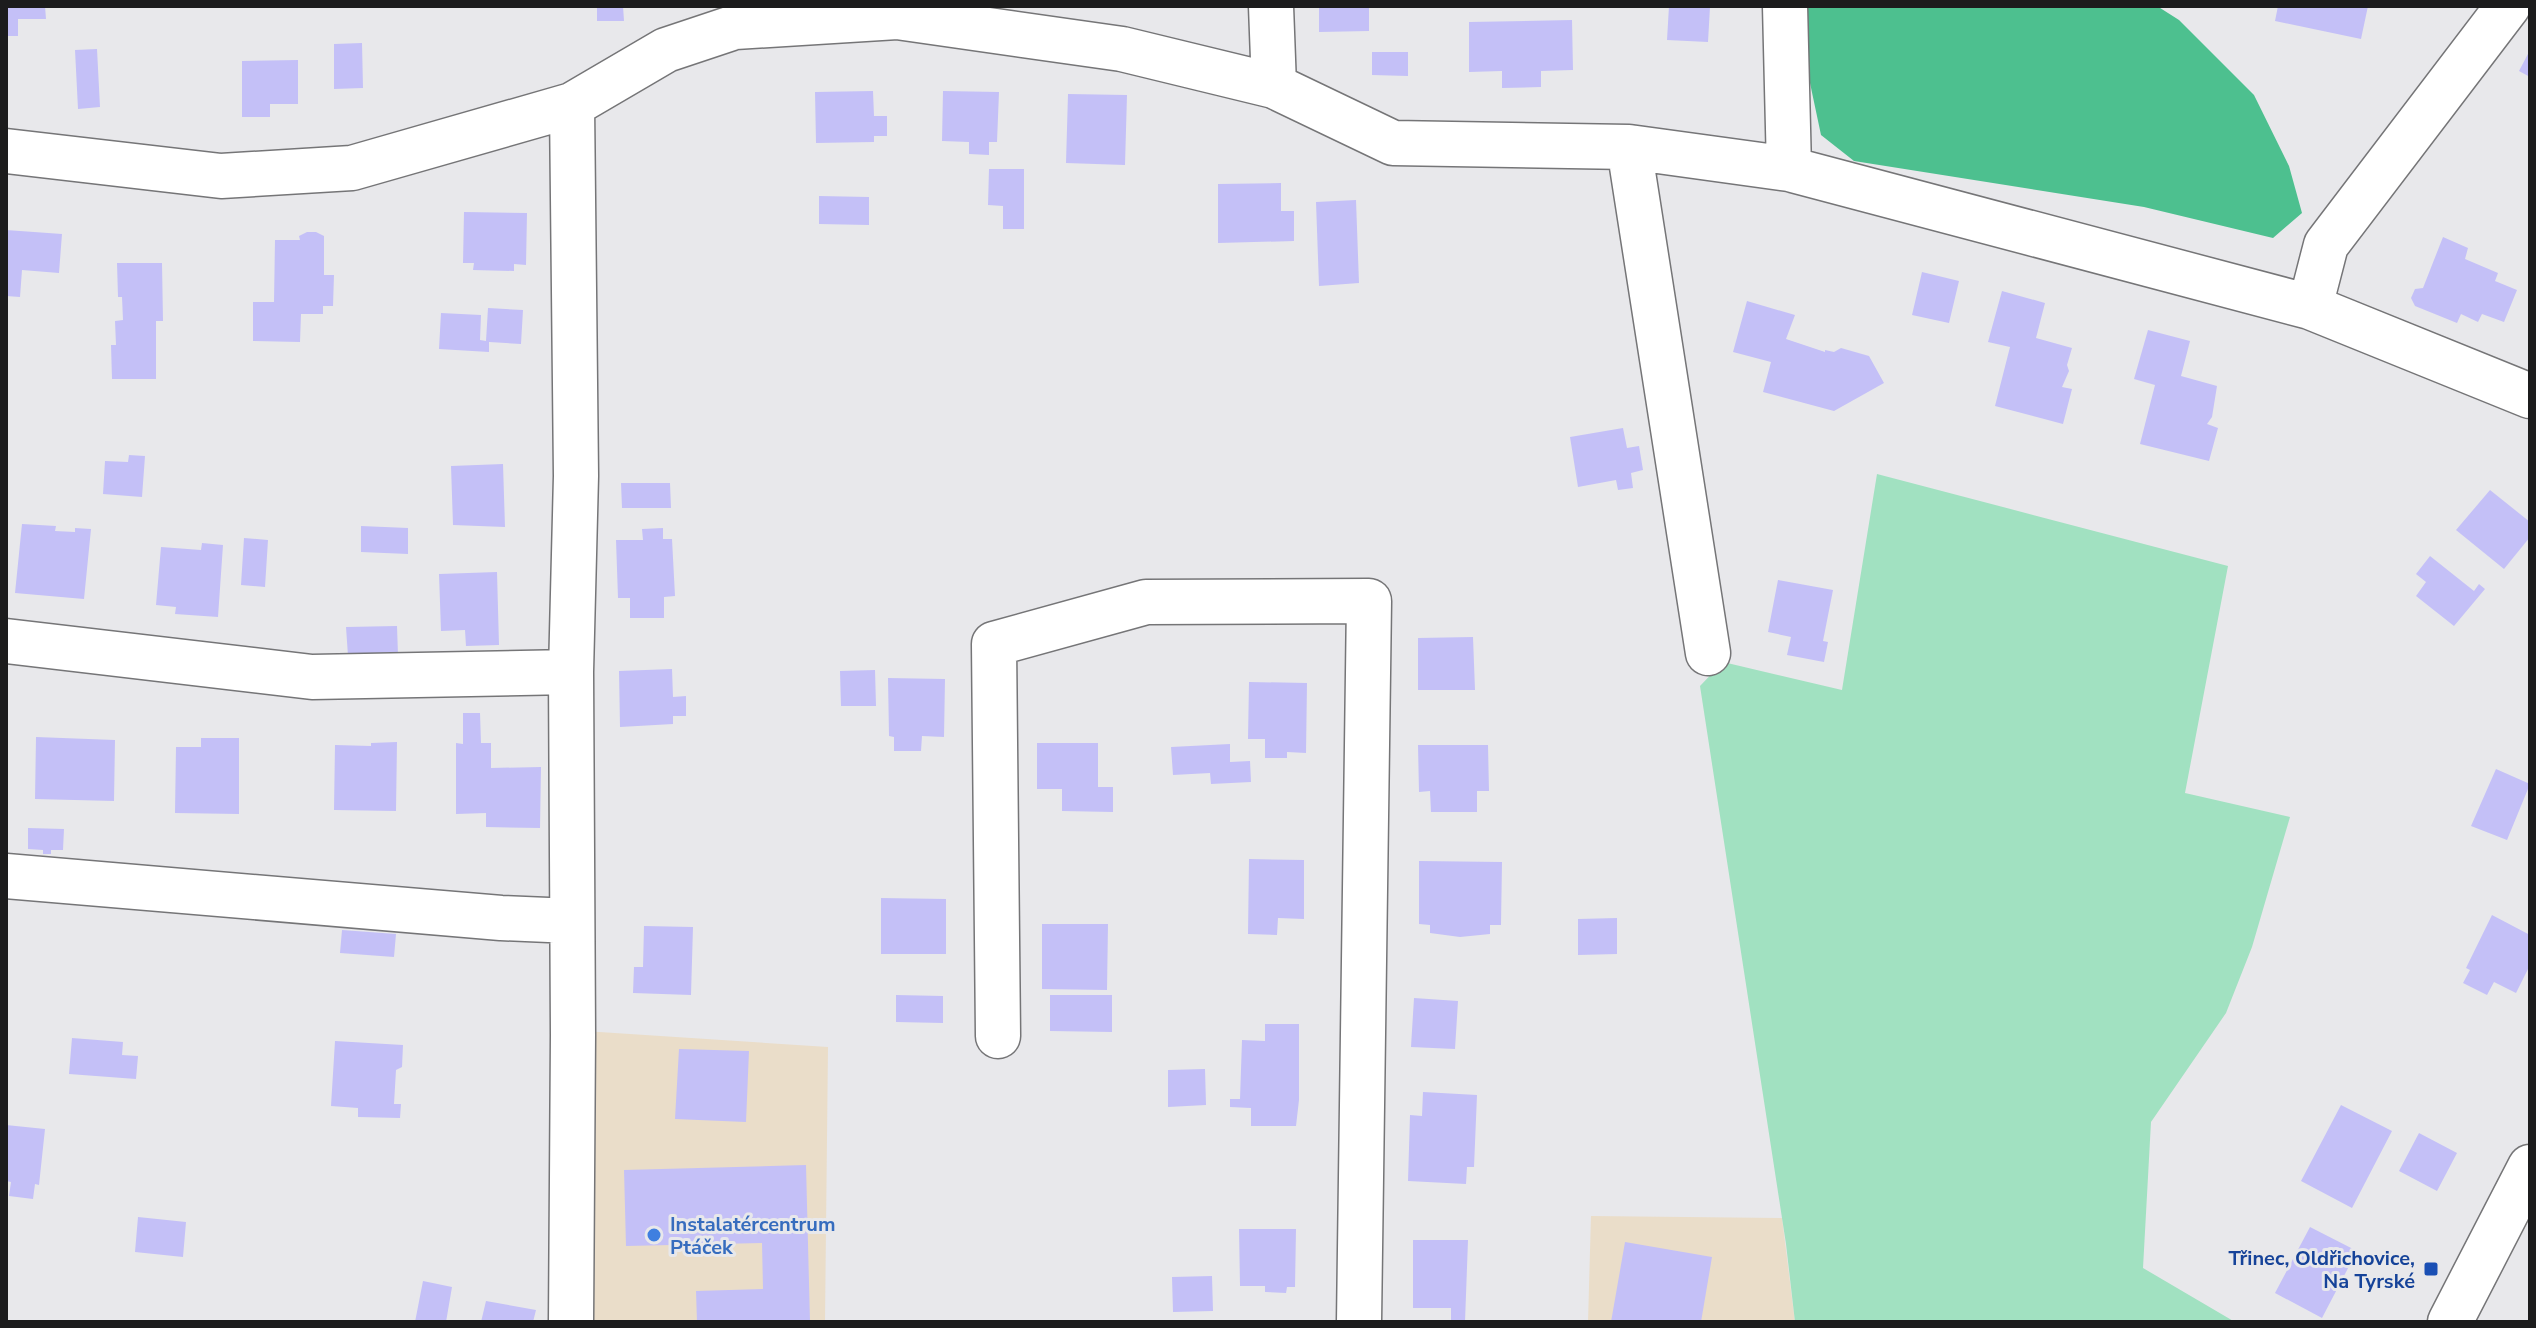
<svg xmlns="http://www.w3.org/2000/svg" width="2536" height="1328" viewBox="0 0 2536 1328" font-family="'Nunito Sans',sans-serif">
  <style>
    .commercial { fill: #eaddc9 }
    .green { fill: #a1e1c1 }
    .forest { fill: #4dc08f }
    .building { fill: #c4c0f7 }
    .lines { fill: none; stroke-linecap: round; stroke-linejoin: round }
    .minor-casing { stroke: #757577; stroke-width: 47 }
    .minor { stroke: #fff; stroke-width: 44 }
    .shop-dot { fill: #3f7fe0; stroke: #e8e8eb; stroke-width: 3 }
    .transit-dot { fill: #1a4fb4; stroke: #e8e8eb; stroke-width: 3 }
    .labels { text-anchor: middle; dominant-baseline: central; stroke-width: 6; stroke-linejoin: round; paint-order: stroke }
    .shop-label { font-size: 20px; font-weight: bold; fill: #366cbe; stroke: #e8e8eb; text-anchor: start }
    .transit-label { font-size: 20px; font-weight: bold; fill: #164399; stroke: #e8e8eb; text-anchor: end }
  </style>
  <rect width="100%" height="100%" fill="#e8e8eb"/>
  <path class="commercial" d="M584 1031 828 1047 825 1322H590Z
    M1591 1216 1782 1218 1795 1322H1588Z"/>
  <path class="green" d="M1877 474 2228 566 2185 793 2290 817 2252 947 2226 1013 2151 1122 2143 1268 2235 1322H1795L1786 1244 1700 686 1723 662 1842 690Z"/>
  <path class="forest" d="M1806 6H2157L2179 20 2254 95 2289 166 2302 213 2273 238 2144 207 1854 161 1821 135 1810 83Z"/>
  <path class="building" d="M6 6H45L46 19H18V36H6Z
    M597 6H623L624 21H597Z
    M1319 6H1369V31L1319 32Z
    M1669 6 1710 7 1708 42 1667 40Z
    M2278 6H2368L2361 39 2275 21Z
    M1572 20 1573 70 1541 71V87L1502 88V71L1469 72V22Z
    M362 43 363 88 334 89V44Z
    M97 49 100 107 78 109 75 50Z
    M2530 50V77L2519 71Z
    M1372 52H1408V76L1372 75Z
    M298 60V104H270V117H242V61Z
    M873 91 874 116H887V136H874V142L816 143 815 92Z
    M943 91 999 92 997 142H989V155L969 154V142L942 141Z
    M1068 94 1127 95 1125 165 1066 163Z
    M989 169H1024V229H1003V206L988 205Z
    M1281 183V211H1294V241L1218 243V184Z
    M819 196 869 197V225L819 224Z
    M1356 200 1359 283 1319 286 1316 202Z
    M464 212 527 213 526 265 514 264V271L473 270 474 263H463Z
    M6 230 62 234 59 273 22 270 20 297 6 296Z
    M307 232H316L324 236V275H334L333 306H323V314H301L300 342 253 341V302H274L275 240H300L299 236Z
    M2443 237 2468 248 2465 259 2498 273 2495 281 2517 290 2504 322 2482 314 2478 322 2461 314 2457 323 2415 306 2411 298 2415 289 2423 288Z
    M117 263H162L163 321H156V379H112L111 345H116L115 321 123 320 122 297H118Z
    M1922 272 1959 281 1949 323 1912 315Z
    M2002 291 2045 303 2036 338 2072 348 2067 365 2069 371 2062 387 2072 389 2063 424 1995 406 2010 347 1988 342Z
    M1747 301 1795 315 1786 339 1825 352V350L1834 352 1841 348 1869 356 1884 383 1834 411 1763 392 1771 362 1733 352Z
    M488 308 523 310 521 344 489 342V352L439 349 441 313 481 315 480 340 486 341Z
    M2148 330 2190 341 2181 376 2217 386 2212 417 2207 424 2218 428 2209 461 2140 444 2155 385 2134 379Z
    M1623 428 1627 448 1639 446 1643 470 1631 473 1633 488 1618 490 1616 480 1578 487 1570 437Z
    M129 455 145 456 142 497 103 494 105 461 128 462Z
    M503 464 505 527 453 525 451 466Z
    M621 483H670L671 508H622Z
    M2490 490 2530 522V537L2504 569 2456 530Z
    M22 524 56 526 55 531 75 532V528L91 529 84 599 15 593Z
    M361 526 408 528V554L361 552Z
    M663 528V539H672L675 596 664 597V618H630V598H618L616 540H643L642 529Z
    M244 538 268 540 265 587 241 585Z
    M202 543 223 545 218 617 175 614 176 607 156 605 161 547 201 550Z
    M2430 556 2474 591 2479 584 2485 589 2454 626 2416 596 2426 582 2416 574Z
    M497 572 499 645 466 646 465 630 441 631 439 574Z
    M1778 580 1833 590 1823 641 1828 642 1824 662 1787 655 1791 637 1768 632Z
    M397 626 398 655 348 656 346 627Z
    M1473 637 1475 690H1418V638Z
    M672 669 673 697 686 696V716H673V724L620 727 619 671Z
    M875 670 876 706H841L840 671Z
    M888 678 945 679 944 737 922 736 921 751H894V737L889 736Z
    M1249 682 1307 683 1306 753 1287 752V758H1265V739H1248Z
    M463 713H480L481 743H491V768L541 767 540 828 486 827V813L456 814V743L463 744Z
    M36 737 115 740 114 801 35 799Z
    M201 738H239V814L175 813 176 747H201Z
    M397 742 396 811 334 810 335 745 371 746V743Z
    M1037 743H1098V787H1113V812L1062 811V789H1037Z
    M1230 744V762L1250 761 1251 782 1211 784 1210 773 1173 775 1171 747Z
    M1418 745H1488L1489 791H1477V812H1431L1430 791 1419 792Z
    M2496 769 2530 784 2507 840 2471 826Z
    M28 828 64 829 63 850H51V854H43V850L28 849Z
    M1249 859 1304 860V919L1278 918 1277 935 1248 934Z
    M1419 861 1502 862 1501 925H1490V934L1460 937 1430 933V925L1419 924Z
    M881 898 946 899V954H881Z
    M2492 915 2530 935V965L2516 993 2494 982 2487 995 2463 983 2470 970 2466 968Z
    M1617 918V954L1578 955V919Z
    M1042 924H1108L1107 990 1042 989Z
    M644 926 693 927 691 995 633 993 634 967H643Z
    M342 930 396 934 394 957 340 953Z
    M896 995 943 996V1023L896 1022Z
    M1050 995H1112V1032L1050 1031Z
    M1414 998 1458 1001 1455 1049 1411 1047Z
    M1265 1024H1299V1100L1296 1126H1251V1108L1230 1107V1099H1240L1242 1040 1265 1041Z
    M72 1038 123 1042 122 1055 138 1056 136 1079 69 1074Z
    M335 1041 403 1045 402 1067 396 1070 394 1104H401L400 1118 358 1117V1108L331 1106Z
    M679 1049 749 1051 746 1122 675 1119Z
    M1205 1069 1206 1105 1168 1107V1070Z
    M1423 1092 1477 1095 1474 1167H1467L1466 1184 1408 1181 1410 1115 1422 1116Z
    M2341 1105 2392 1131 2352 1208 2301 1181Z
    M6 1125 45 1129 39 1185 35 1184 33 1199 9 1196 11 1182 6 1181Z
    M2419 1133 2457 1153 2437 1191 2399 1171Z
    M806 1165 810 1322H697L696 1291 763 1289 762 1243 626 1246 624 1170Z
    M138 1217 186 1222 183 1257 135 1252Z
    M2310 1227 2357 1251 2322 1318 2275 1293Z
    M1239 1229H1296L1295 1287H1287L1286 1293 1265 1292V1286H1240Z
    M1413 1240H1468L1465 1322H1451V1308H1413Z
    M1625 1242 1712 1257 1701 1322H1611Z
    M1212 1276 1213 1311 1173 1312 1172 1277Z
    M423 1281 452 1287 446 1322H415Z
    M486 1301 536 1310 533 1322H481Z"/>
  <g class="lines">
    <g class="minor-casing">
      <path id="minor" d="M1271 6 1274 86
        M1785 6 1789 169
        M1629 147 1708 653
        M6 151 221 176 352 168 572 105 666 50 735 27 897 17 1122 49 1274 86 1393 143 1629 147 1789 169 2310 307 2530 396
        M2310 307 2326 245 2508 6
        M6 641 312 677 571 672
        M6 876 501 918 572 921
        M998 1036 994 644 1146 602 1369 601 1359 1322
        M571 1322 573 1035 571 672 576 476 572 105
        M2450 1322 2530 1167"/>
    </g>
    <use href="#minor" class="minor"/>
  </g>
  <circle class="shop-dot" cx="654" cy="1235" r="8"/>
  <rect class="transit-dot" x="2423" y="1261" width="16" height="16" rx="4"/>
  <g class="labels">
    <g class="shop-label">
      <text x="670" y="1224">Instalatércentrum<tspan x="670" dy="23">Ptáček</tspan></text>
    </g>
    <g class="transit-label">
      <text x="2415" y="1258">Třinec, Oldřichovice,<tspan x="2415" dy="23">Na Tyrské</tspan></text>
    </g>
  </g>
  <rect width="2536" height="1328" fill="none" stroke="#1c1c1d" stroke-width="16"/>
</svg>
